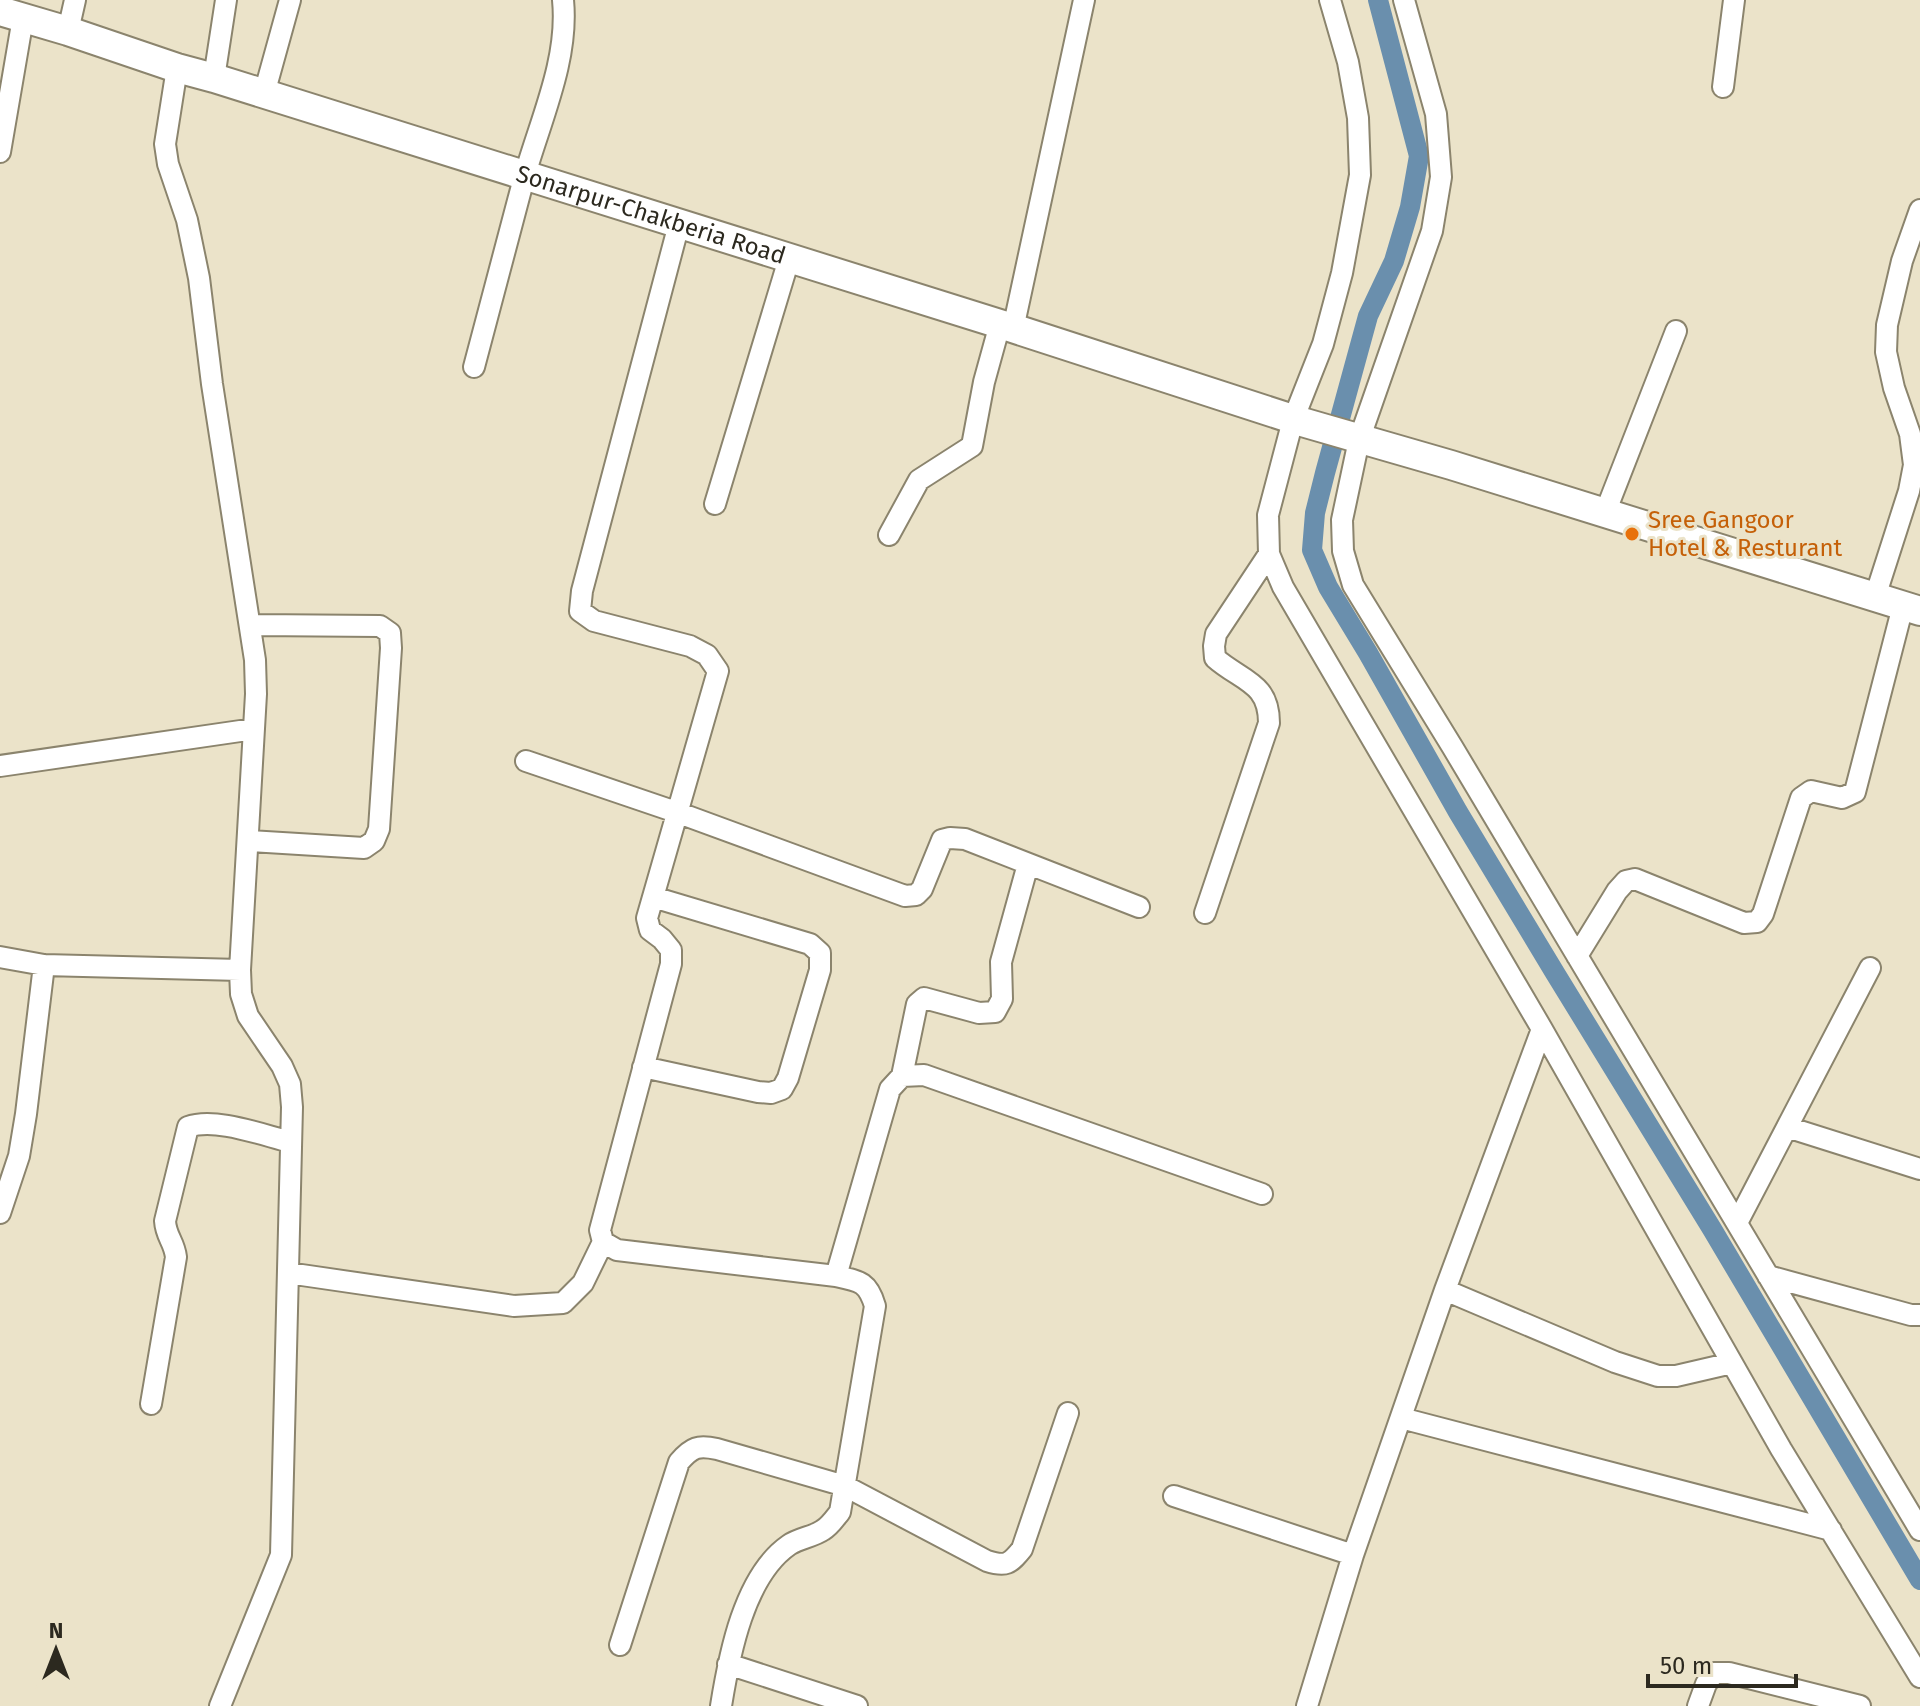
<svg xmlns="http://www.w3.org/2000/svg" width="1920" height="1706" viewBox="0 0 1920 1706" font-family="'Fira Sans',sans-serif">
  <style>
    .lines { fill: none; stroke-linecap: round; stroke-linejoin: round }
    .canal { stroke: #6a8fad; stroke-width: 20 }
    .minor-casing { stroke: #8b846d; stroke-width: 24 }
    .secondary-casing { stroke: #8b846d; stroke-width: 32 }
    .minor { stroke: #fff; stroke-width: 20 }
    .secondary { stroke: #fff; stroke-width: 28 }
    .food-dot { fill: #e8710a; stroke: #ebe3c9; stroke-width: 3 }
    .labels { text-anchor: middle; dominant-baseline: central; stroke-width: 6; stroke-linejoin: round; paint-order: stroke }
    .street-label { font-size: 24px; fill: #2c291f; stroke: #ebe3c9 }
    .food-label { font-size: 24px; fill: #c56008; stroke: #ebe3c9; text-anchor: start }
  </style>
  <rect width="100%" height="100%" fill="#ebe3c9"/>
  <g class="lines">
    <path class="canal" d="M1378 0 1419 156 1410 207 1394 261 1368 316 1325 473 1315 513 1312 550 1328 587 1368 653 1458 812 1555 973 1712 1229 1920 1580"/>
    <g class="minor-casing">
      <path id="minor" d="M1330 0 1348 62 1358 118 1360 175 1342 273 1323 344 1293 420 1268 515 1269 554 1283 587 1542 1029 1781 1449 1920 1677
        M1404 0 1436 114 1441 177 1432 231 1359 440 1342 520 1343 551 1353 585 1453 748 1920 1530
        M68 31 75 0
        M177 68 165 144 168 164 187 220 199 278 212 384 255 660 256 694 240 970 241 994 248 1016 282 1066 290 1084 292 1107 281 1555 220 1706
        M214 78 226 0
        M1723 87 1734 0
        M264 94 290 0
        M0 152 23 18
        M679 224 582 591 580 611 594 621 690 646 707 655 718 671 647 918 650 930 662 939 671 950V964L600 1230 603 1242 617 1250 836 1276C860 1281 868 1282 875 1306L840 1512C835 1518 830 1526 823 1530 813 1537 799 1538 789 1545 744 1576 729 1656 721 1706
        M1013 329 1084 0
        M474 367C491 304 507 241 524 178 540 121 569 60 563 0
        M715 504 789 259
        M1605 513 1676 331
        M889 535 919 480 972 446 984 382 1000 324
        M1875 597 1909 491 1914 465 1910 434 1894 388 1886 352 1887 325 1902 261 1920 210
        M526 761 679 813 905 896 916 895 922 889 942 840 950 838 965 839 1139 907
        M0 766 254 729
        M249 841 364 848 374 841 379 829 391 648 390 633 380 626 250 625
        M1205 913 1269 723C1269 682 1241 681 1215 658L1214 646 1216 634 1269 554
        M1577 956 1617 891 1626 881 1635 879 1744 923 1757 922 1763 914 1801 798 1811 791 1842 798 1855 792 1903 606
        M0 957 44 965 240 970
        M643 1067 758 1092 771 1093 782 1089 788 1078 820 970V953L810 944 653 897
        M902 1076 917 1004 924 998 979 1013 995 1012 1002 999 1001 962 1028 864
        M1787 1127 1920 1169
        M0 1213 19 1156 26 1114 44 965
        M1737 1223 1870 968
        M288 1273 514 1306 563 1303 583 1283 603 1242
        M836 1276 890 1089 902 1076 924 1075 1262 1194
        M1768 1276 1911 1315H1920
        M1445 1290 1615 1362 1658 1376H1676L1732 1363
        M151 1404 176 1257C174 1241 166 1237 165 1221L188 1127C215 1117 262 1135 291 1142
        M1401 1418 1831 1530
        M1174 1496 1353 1555
        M620 1645 679 1462C692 1447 698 1445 717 1449L845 1486 987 1561C1006 1567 1010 1564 1022 1549L1068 1413
        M728 1664 857 1706
        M1307 1706 1353 1555 1445 1290 1542 1029
        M1698 1706 1706 1684 1714 1673H1729L1860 1706"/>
    </g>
    <g class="secondary-casing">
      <g id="secondary">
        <path id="s1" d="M0 11 68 31 177 68 214 78 1000 324 1302 422 1451 465 1920 611"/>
      </g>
    </g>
    <use href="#minor" class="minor"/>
    <use href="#secondary" class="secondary"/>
  </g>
  <circle class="food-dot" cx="1632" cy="534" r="8"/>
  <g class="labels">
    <g class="street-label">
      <text stroke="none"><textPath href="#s1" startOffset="682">Sonarpur-Chakberia Road</textPath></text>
    </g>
    <g class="food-label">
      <text x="1648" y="520">Sree Gangoor<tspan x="1648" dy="28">Hotel &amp; Resturant</tspan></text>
    </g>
  </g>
  <g transform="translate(56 1650)" stroke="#ebe3c9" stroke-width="6" paint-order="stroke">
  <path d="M0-6L14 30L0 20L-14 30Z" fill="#2c291f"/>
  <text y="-12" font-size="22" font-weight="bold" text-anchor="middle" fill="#2c291f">N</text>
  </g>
  <path d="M1648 1674v12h148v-12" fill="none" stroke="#2c291f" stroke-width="4"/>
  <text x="1660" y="1674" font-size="24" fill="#2c291f" stroke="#ebe3c9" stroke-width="6" paint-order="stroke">50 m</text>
</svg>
